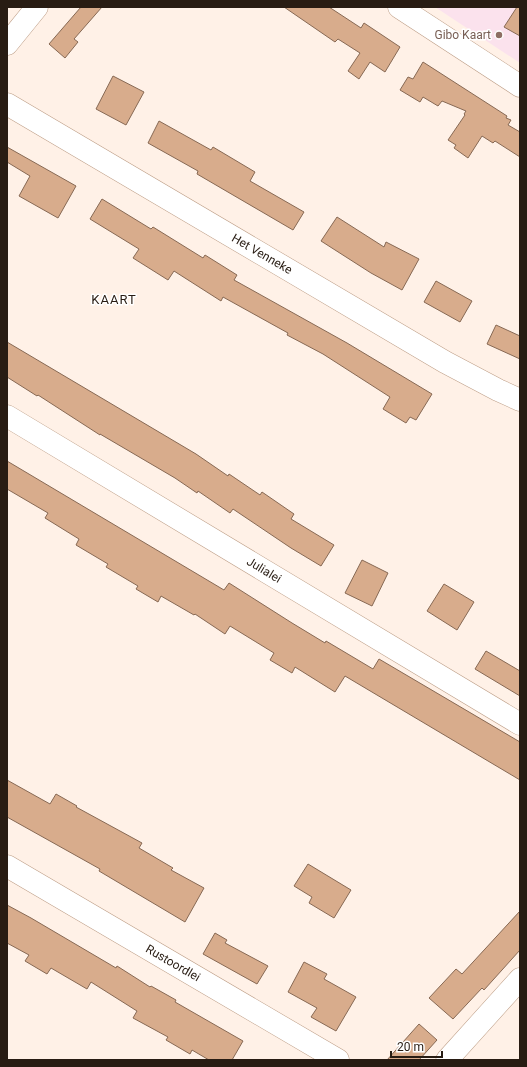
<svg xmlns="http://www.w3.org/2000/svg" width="527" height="1067" viewBox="0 0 527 1067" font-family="Roboto,sans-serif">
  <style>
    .education { fill: #fbe2ed }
    .building { fill: #d8ac8c; stroke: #876954 }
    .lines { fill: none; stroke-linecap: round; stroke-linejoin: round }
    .minor-casing { stroke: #be9f88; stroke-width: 23 }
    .minor { stroke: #fff; stroke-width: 22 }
    .education-dot { fill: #8d6e63; stroke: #fff; stroke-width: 1.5 }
    .labels { text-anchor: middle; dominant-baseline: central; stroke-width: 3; stroke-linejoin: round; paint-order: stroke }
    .education-label { font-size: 12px; fill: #785e54; stroke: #fff; text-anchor: end }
    .street-label { font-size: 12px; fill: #281c13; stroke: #fff }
    .neighbourhood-label { font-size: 13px; letter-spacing: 1px; fill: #281c13; stroke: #fff }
  </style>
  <rect width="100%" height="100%" fill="#fff1e7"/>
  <path class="education" d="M435 7H520V63Z"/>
  <path class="building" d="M81 7H102L74 39 78 42 65 58 49 44Z
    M284 7H329L361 28 364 23 400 47 385 72 370 62 359 79 348 71 360 53 338 39 335 42Z
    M517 7H520V36L504 27Z
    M423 62 507 116 506 118 511 120 508 125 520 132V157L495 141 493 143 482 136 468 158 454 148 456 145 448 140 465 115 464 114 466 111 442 101 438 106 423 97 420 102 400 90 408 77 413 79Z
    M113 76 144 92 126 125 96 109Z
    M159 121 211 150 213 147 255 172 250 181 304 212 293 230 197 174 198 171 148 143Z
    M7 147 76 186 58 218 19 196 30 176 7 162Z
    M102 199 151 229 153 227 203 258 205 255 237 275 234 280 347 343 432 394 416 420 410 417 406 423 383 409 390 397 323 354 287 335 288 333 223 297 221 301 174 271 168 280 133 258 139 249 90 219Z
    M337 217 384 247 386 242 419 259 402 290 371 273 321 241Z
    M436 281 472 301 460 322 424 302Z
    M496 325 520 336V359L487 344Z
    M7 342 196 454 228 476 229 474 260 495 262 492 294 514 291 519 334 545 321 566 291 548 233 509 230 513 198 491 197 493 175 478 100 434V435L38 395 37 396 7 377Z
    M7 461 224 590 229 583 292 623 325 643 326 641 373 669 379 659 520 742V780L345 676 335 692 295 667 292 673 270 660 274 653 230 626 225 634 195 614 194 615 161 596 158 602 136 589 138 586 106 567 108 564 76 545 79 539 45 518 48 513 7 489Z
    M362 560 388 573 372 606 345 593Z
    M444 584 474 602 457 630 427 611Z
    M486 651 520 671V696L475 669Z
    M7 780 50 804 56 794 77 806 76 807 142 843 139 848 173 868 171 870 204 888 185 922 99 871 100 869 7 817Z
    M308 864 351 890 334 918 309 903 312 897 294 886Z
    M7 905 31 918 116 968 117 966 150 987 151 986 176 1000 175 1002 243 1041 232 1060H209L192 1050 190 1054 166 1040 168 1037 133 1018 137 1011 91 982 87 989 51 968 47 974 25 961 29 955 7 943Z
    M520 911V950L484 990 482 988 453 1019 429 998 456 969 462 974Z
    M215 933 227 940 225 943 268 966 257 984 203 954Z
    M304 962 327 974 324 979 356 997 336 1031 311 1017 317 1008 288 992Z
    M419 1024 437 1040 419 1060H387Z"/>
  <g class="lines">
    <g class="minor-casing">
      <path id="minor" d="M399 7 520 86
        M7 44 37 7
        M7 104 445 362 498 390 520 400
        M7 416 520 724
        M7 866 338 1060
        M447 1060 520 979"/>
    </g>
    <use href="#minor" class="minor"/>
  </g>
  <circle class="education-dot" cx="499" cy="35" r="4"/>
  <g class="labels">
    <g class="education-label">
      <text x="491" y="35">Gibo Kaart</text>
    </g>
    <g class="street-label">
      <text transform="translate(262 254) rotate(30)">Het Venneke</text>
      <text transform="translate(264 570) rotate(31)">Julialei</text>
      <text transform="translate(173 963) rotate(30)">Rustoordlei</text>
    </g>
    <g class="neighbourhood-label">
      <text x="114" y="299">KAART</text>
    </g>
  </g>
  <rect width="527" height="1067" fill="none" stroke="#281c13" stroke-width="16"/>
  <path d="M391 1051v6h51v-6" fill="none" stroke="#281c13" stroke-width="2"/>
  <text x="397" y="1051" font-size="12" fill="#281c13" stroke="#ffffff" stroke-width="3" paint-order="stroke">20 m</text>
</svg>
